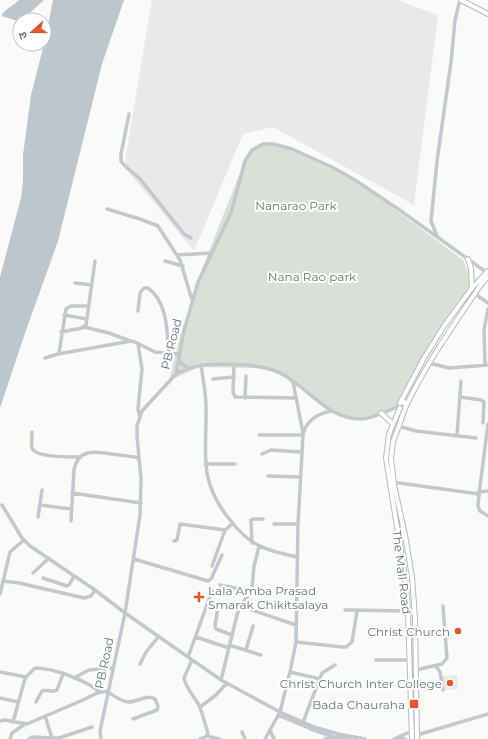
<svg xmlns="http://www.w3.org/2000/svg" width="488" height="739" viewBox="0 0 488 739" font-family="Montserrat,'Noto Sans Devanagari',sans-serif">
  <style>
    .built { fill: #e8e9e9 }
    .green { fill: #dadfd7 }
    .water { fill: #bbc7cb }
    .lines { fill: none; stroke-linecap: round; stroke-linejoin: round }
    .major-casing { stroke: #b5babe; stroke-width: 6 }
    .minor { stroke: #c3c8cc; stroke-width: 3.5 }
    .major { stroke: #fff; stroke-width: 4 }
    .poi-dot { fill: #e4572e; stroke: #fff; stroke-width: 1.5 }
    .labels { text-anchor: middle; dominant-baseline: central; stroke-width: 4; stroke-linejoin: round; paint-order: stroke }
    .park-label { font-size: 12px; fill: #687a64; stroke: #fff }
    .street-label { font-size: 12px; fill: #657683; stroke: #fff }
    .poi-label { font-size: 12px; fill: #657683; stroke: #fff; text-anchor: end }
  </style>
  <rect width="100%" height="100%" fill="#fafaf8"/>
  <path class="built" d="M152 0H397L438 15 414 205 273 127 243 134 194 251 124 167Z
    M457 675 458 689 443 690 441 676Z"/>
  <path class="green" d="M265 142 301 152 354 179 463 260 469 275 470 288 398 405 381 413 358 418 338 414 282 374 260 368 199 367 169 381 178 343 202 269 247 155Z"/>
  <path class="water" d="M19 0H44L22 20H20V22L2 16V14C7 8 14 5 19 0Z
    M53 0H124L102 64 58 241 24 336 0 408V277L21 198 23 181V155L31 95 46 36Z"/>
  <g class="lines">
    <g class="major-casing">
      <path id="major" d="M461 0 488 14
        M468 259 471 269 472 288
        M400 403 404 402 406 406 393 442 391 458 394 485 405 535 412 577 415 619 417 739
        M400 403 424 358 444 326 472 288 488 271
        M406 406C427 362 455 323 482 283L488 277
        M400 408 389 434 386 458 405 577 408 611 412 739
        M381 413 393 424"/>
    </g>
    <path class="minor" d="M129 114 121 154V161L124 165 140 179 184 234 191 238
      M107 209 140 219 158 226 180 260 192 300
      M437 236 431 221 437 161 451 62 455 20 460 0
      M177 255 212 253
      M165 261 183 266
      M75 283 92 285
      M475 294 488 303
      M138 311 140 293 144 288H148C168 302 167 333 169 354
      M64 315 87 319
      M84 327 109 333 130 341
      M61 332 82 328 86 325 95 261
      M138 344 142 369 138 409 140 417
      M59 353 66 309 71 306H89
      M45 358 58 354 131 341 135 342 155 352 179 354
      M179 359 182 364 188 368
      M429 363 449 368 488 365
      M201 365C203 379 206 393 206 407 207 454 197 479 230 520 250 546 265 550 297 557
      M234 365 233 392 235 397 295 398
      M485 365 484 330 488 309
      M176 374C192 365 208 364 226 364 244 365 263 365 280 373 308 387 327 419 361 419 373 418 388 411 399 406
      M213 379 234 377
      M293 382 303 433
      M460 397 481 400 484 402 483 423
      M245 398 246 376
      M488 424 479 494 478 506 480 511 488 516
      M398 426 416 431 476 438
      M32 432C32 437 31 444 32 448 35 458 71 457 80 457
      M259 435H303
      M457 435 461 381
      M262 454 271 450 301 452
      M205 464H235
      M268 476 299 477
      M392 482 479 494
      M479 492 488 491
      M72 493 141 503
      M2 505 22 538 30 546 95 590 125 613 221 680 280 712 314 727 338 734 365 739
      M40 505 71 509
      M38 517 42 490
      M71 521 74 470C78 449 94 451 111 454 120 455 130 456 139 458
      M274 524H298
      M174 541 177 540 180 524 225 530 233 523
      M252 543 251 520 254 519H263
      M134 559 208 581 211 579 222 555
      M212 566 225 530
      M33 573 49 558
      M43 578 67 586 69 585 74 576
      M3 581 19 583 84 598 91 596 95 590
      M220 585 251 591
      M0 594 10 552 24 540
      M240 606 248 596 252 588 254 566 259 547
      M218 608 215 625 216 629 232 635
      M345 610 408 611
      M196 637 229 648
      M296 642 342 647H346L352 642 357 611
      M229 645 261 655
      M246 650 253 626
      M188 657 212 591
      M192 660 184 678C186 689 195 697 200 707
      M376 660H409
      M140 664 146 652 159 636
      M436 666 440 672 443 690
      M416 670 442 664 447 658 443 606
      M0 672 26 677
      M290 672 320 679
      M74 678 89 670 112 668
      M221 680 237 615 240 606 296 625
      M108 692C114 696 122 702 129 702 137 702 147 694 155 699L158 706 157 710 133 719
      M0 698 18 702
      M36 702 42 691C47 689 52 693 57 690L63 674
      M278 715 311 729 334 737 349 739
      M0 721 5 720 27 724 83 700 97 693 108 691
      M13 722 24 682 26 677 35 668C54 668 85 680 100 692
      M303 722 322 673 335 665
      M270 730 274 739
      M242 732 245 739
      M417 735 488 714
      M207 736 208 733 200 707 216 695 227 683
      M52 738H59L92 727
      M10 739 12 733 25 724
      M29 739 32 737 52 738 45 716
      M101 739 100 731 125 613 140 515 141 479 137 436V426L142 411 176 374 184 331 198 282 231 213 245 161 252 150 263 144H273L292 149 332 167 355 180 401 211 486 272
      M200 739 207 736 219 739
      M265 739 280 712 290 672 296 642 298 524 303 435C306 420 317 414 331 411
      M325 739 334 737
      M394 739 412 731
      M398 739H405"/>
    <use href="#major" class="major"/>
  </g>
  <g class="poi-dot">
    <path d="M197 591h4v4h4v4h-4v4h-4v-4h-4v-4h4z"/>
    <circle cx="458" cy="631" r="4"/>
    <circle cx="450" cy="683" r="4"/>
    <rect x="409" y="699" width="10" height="10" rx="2"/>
  </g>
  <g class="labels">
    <g class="park-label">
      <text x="296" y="205">Nanarao Park</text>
      <text x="312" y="276">Nana Rao park</text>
    </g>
    <g class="street-label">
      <text transform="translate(171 344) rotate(-76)">PB Road</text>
      <text transform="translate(402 572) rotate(83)">The Mall Road</text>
      <text transform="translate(104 663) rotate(-78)">PB Road</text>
    </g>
    <g class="poi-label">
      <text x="208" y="590" text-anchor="start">Lala Amba Prasad<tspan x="208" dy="14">Smarak Chikitsalaya</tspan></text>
      <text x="450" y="631">Christ Church</text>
      <text x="442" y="683">Christ Church Inter College</text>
      <text x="405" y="704">Bada Chauraha</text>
    </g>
  </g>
  <g transform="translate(32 32) rotate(249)"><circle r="19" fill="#ffffff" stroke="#c1c8cd"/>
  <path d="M0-3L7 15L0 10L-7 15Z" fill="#e4572e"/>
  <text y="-6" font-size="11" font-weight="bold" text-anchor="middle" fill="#657683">उ</text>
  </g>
</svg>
